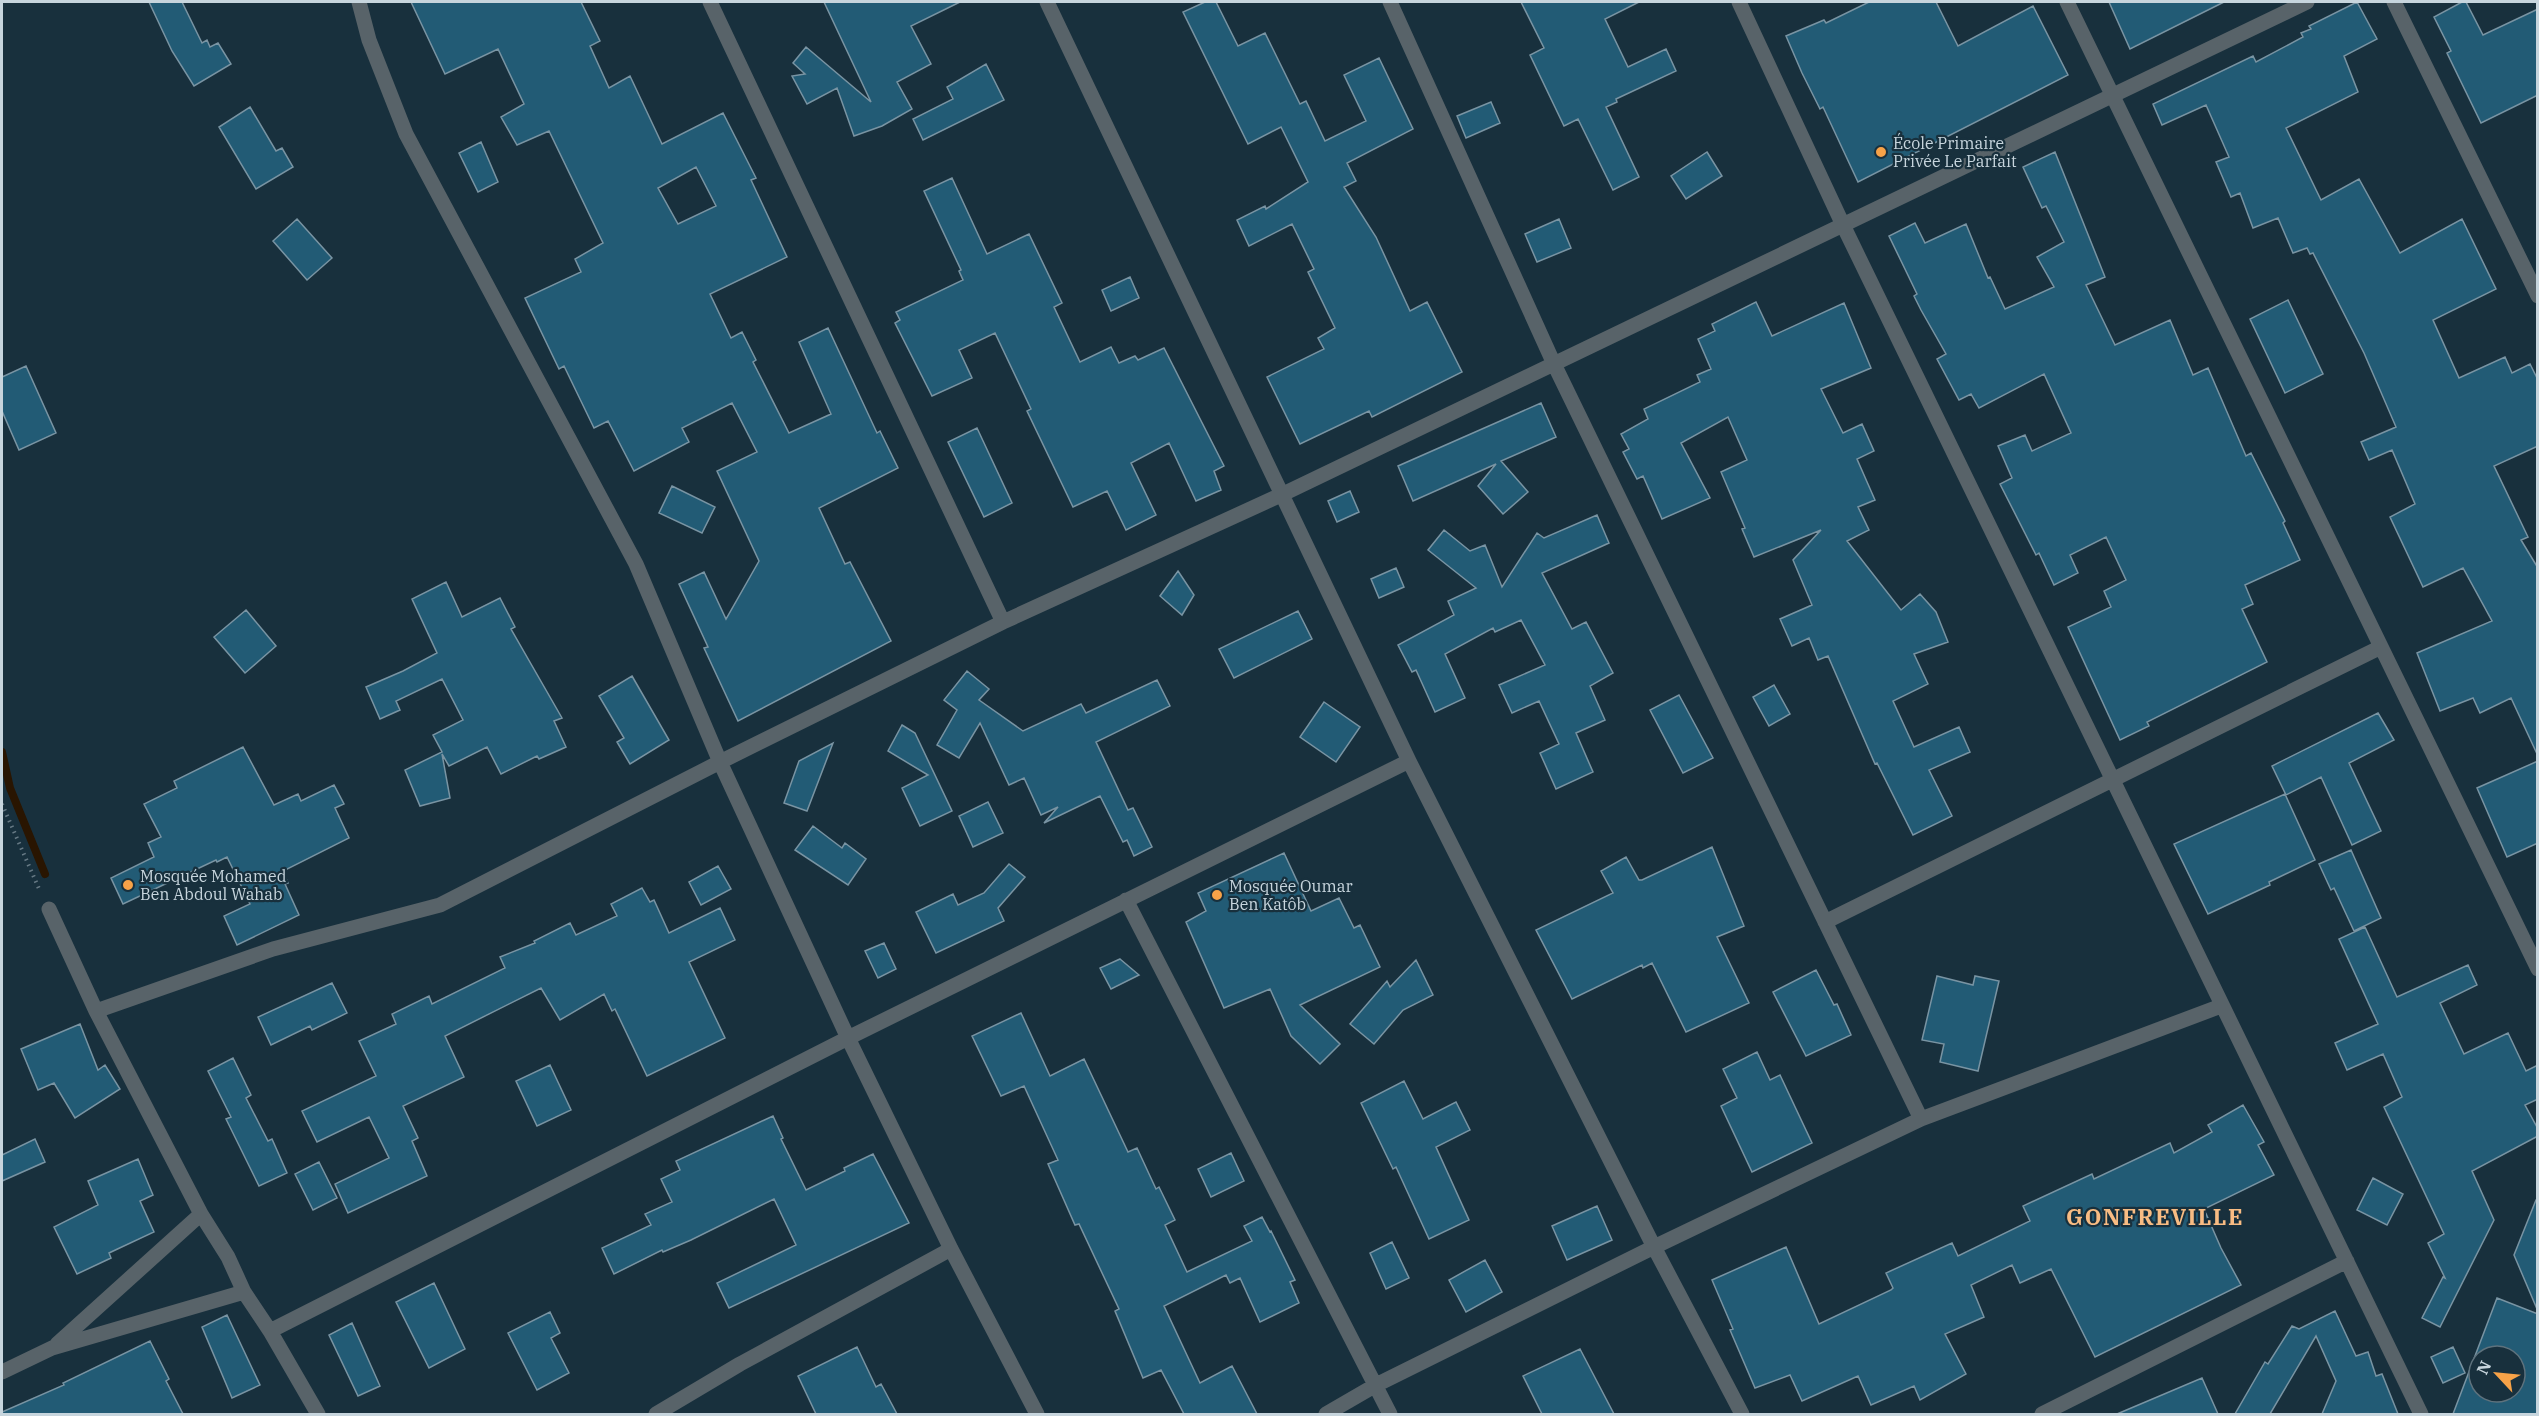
<svg xmlns="http://www.w3.org/2000/svg" width="2539" height="1416" viewBox="0 0 2539 1416" font-family="'IBM Plex Serif',serif">
  <style>
    .lines { fill: none; stroke-linecap: round; stroke-linejoin: round }
    .stream { stroke: #291501; stroke-width: 8 }
    .building { fill: #225b75; stroke: #7994a3; stroke-width: 1.5; fill-rule: evenodd }
    .path { stroke: #667984; stroke-width: 4; stroke-dasharray: 1.5 4.5; stroke-linecap: butt }
    .minor { stroke: #586369; stroke-width: 15 }
    .poi-dot { fill: #f6a248; stroke: #18303d; stroke-width: 2 }
    .labels { text-anchor: middle; dominant-baseline: central; stroke-width: 4.5; stroke-linejoin: round; paint-order: stroke }
    .poi-label { font-size: 16px; fill: #c7d5dd; stroke: #18303d; text-anchor: start }
    .district-label { font-size: 22px; font-weight: bold; letter-spacing: 1.5px; fill: #f8bc83; stroke: #18303d }
  </style>
  <rect width="100%" height="100%" fill="#18303d"/>
  <g class="lines">
    <path class="stream" d="M2 752 10 788 45 874"/>
  </g>
  <path class="building" d="M149 2H182L202 43 207 40 210 47 218 43 231 64 194 86 172 51Z
    M411 2H581L600 41 590 46 609 88 630 76 662 144 723 113 756 178 751 180 787 257 710 294 731 338 742 332 756 360 753 362 789 433 831 414 799 342 828 328 877 433 880 431 898 468 819 508 845 564 850 562 891 641 738 721 704 648 708 647 679 584 704 572 726 619 759 561 717 471 757 452 732 403 682 428 689 442 634 471 608 421 594 428 564 366 559 369 525 298 581 272 575 259 603 243 549 131 517 145 501 117 524 104 498 49 445 74ZM696 167 716 206 678 224 658 188Z
    M824 2H960L911 26 931 64 897 82 912 109 882 126 854 136 837 88 807 104 792 76 805 74 793 63 806 47 871 102Z
    M1205 2H1216L1238 46 1265 33 1300 104 1306 101 1325 141 1366 121 1344 75 1379 58 1413 129 1347 163 1356 181 1344 187 1376 237 1410 311 1427 302 1462 372 1372 417 1369 411 1300 444 1267 377 1324 349 1318 338 1335 328 1308 272 1314 269 1292 224 1249 246 1237 220 1265 206 1266 209 1308 182 1281 127 1248 144 1183 12Z
    M1521 2H1639L1605 19 1628 67 1666 49 1676 71 1616 99 1617 102 1606 107 1639 177 1613 190 1578 119 1564 126 1530 55 1544 48Z
    M1869 2H1936L1958 46 2033 6 2068 75 1858 182 1823 107 1820 109 1802 73 1786 36 1824 20 1826 23Z
    M2109 2H2224L2130 49Z
    M2357 2 2377 39 2344 56 2358 92 2286 128 2321 200 2359 179 2400 253 2462 219 2496 289 2433 320 2459 378 2505 357 2512 373 2530 364 2538 380V446L2494 466 2528 537 2521 540 2538 568V756L2511 698 2480 713 2473 698 2440 711 2417 653 2492 621 2463 568 2423 587 2390 517 2415 504 2392 450 2369 460 2361 442 2396 427 2364 353 2313 253 2310 254 2307 248 2293 253 2278 218 2253 228 2240 193 2231 197 2216 162 2229 157 2206 105 2162 125 2153 104 2253 56 2256 62 2303 37 2301 33 2311 29 2309 26Z
    M2462 2H2466L2483 35 2538 9V95L2481 123 2447 53 2451 51 2434 17Z
    M986 64 1004 100 923 140 913 119 953 99 947 87Z
    M1491 102 1500 123 1466 138 1457 116Z
    M250 107 276 151 282 148 293 167 256 189 219 127Z
    M481 142 498 182 478 192 459 153Z
    M1707 152 1722 176 1686 199 1671 176Z
    M2055 152 2105 277 2086 285 2115 345 2170 320 2193 375 2208 368 2246 456 2251 453 2285 521 2283 523 2300 560 2245 585 2253 604 2242 609 2267 662 2147 722 2149 726 2120 740 2068 627 2111 607 2104 591 2126 580 2106 537 2070 555 2078 573 2054 585 2039 553 2036 555 2000 484 2012 478 1998 446 2025 435 2032 451 2071 433 2044 374 1979 408 1971 394 1959 400 1937 359 1946 354 1921 310 1914 296 1917 294 1889 236 1915 223 1925 243 1966 224 1988 278 1990 277 2005 309 2054 287 2037 257 2064 242 2046 206 2042 208 2023 167Z
    M952 178 987 254 1029 234 1062 303 1054 307 1080 362 1111 347 1119 363 1135 356 1138 360 1164 348 1224 466 1214 471 1221 490 1196 501 1169 443 1131 463 1156 515 1126 530 1107 491 1073 507 1027 411 1031 409 995 333 959 350 972 378 932 396 895 323 900 320 896 312 963 280 959 271 961 270 924 191Z
    M297 219 332 258 307 280 273 241Z
    M1559 219 1571 248 1537 262 1525 234Z
    M1130 277 1139 298 1111 311 1102 290Z
    M2288 300 2323 374 2285 393 2250 319Z
    M1756 302 1772 336 1844 303 1871 368 1821 389 1843 433 1862 424 1874 451 1857 459 1875 500 1858 507 1869 530 1847 541 1901 610 1920 594 1936 612 1948 642 1914 654 1928 684 1893 701 1914 747 1959 727 1970 752 1929 770 1952 816 1913 835 1877 763 1875 764 1828 656 1818 660 1809 638 1792 646 1780 619 1812 605 1793 560 1821 530 1754 557 1742 529 1745 528 1721 472 1747 460 1728 417 1681 443 1710 498 1662 519 1643 476 1637 479 1623 452 1629 449 1621 434 1648 419 1644 409 1700 382 1697 375 1711 369 1698 339 1715 331 1712 324Z
    M26 366 56 433 19 450 2 411V377Z
    M1541 403 1556 437 1501 461 1528 492 1503 514 1478 486 1496 464 1413 501 1398 466Z
    M977 428 1012 503 984 517 948 442Z
    M672 486 715 507 702 533 659 513Z
    M1350 491 1359 512 1337 522 1328 501Z
    M1597 515 1609 543 1542 573 1572 629 1586 622 1613 673 1590 686 1605 720 1576 733 1593 772 1556 789 1540 753 1559 744 1539 701 1512 713 1499 685 1545 665 1521 620 1495 632 1493 628 1445 654 1465 698 1435 712 1416 670 1412 672 1398 645 1454 615 1448 601 1476 588 1428 550 1444 530 1470 551 1485 545 1502 587 1537 533 1544 538Z
    M1396 568 1404 587 1379 598 1371 579Z
    M1178 571 1194 595 1182 615 1160 596Z
    M446 582 462 617 500 598 515 627 511 629 562 718 554 721 566 747 539 759 537 756 501 774 487 747 449 766 442 754 450 798 420 806 405 770 442 752 433 735 463 720 442 679 396 701 400 710 380 719 366 687 403 671 437 653 412 599Z
    M246 610 276 646 245 673 214 637Z
    M1298 611 1312 639 1234 678 1219 649Z
    M967 671 989 689 979 700 1023 731 1081 704 1086 713 1157 680 1170 706 1096 742 1128 810 1133 808 1152 847 1134 856 1127 840 1123 842 1100 796 1044 823 1058 807 1041 815 1024 778 1009 785 980 723 959 758 937 745 957 710 944 700Z
    M632 676 669 740 630 764 617 742 624 738 599 696Z
    M1774 685 1790 714 1769 726 1753 697Z
    M1679 695 1713 758 1683 773 1650 710Z
    M1324 702 1360 727 1336 762 1300 737Z
    M2378 713 2394 740 2349 763 2381 831 2352 845 2321 777 2286 795 2272 766Z
    M902 725 915 733 952 811 920 826 902 788 928 775 888 751Z
    M833 743 807 811 784 803 799 761Z
    M243 747 274 805 298 794 301 801 334 785 344 804 335 808 349 838 283 871 288 883 285 884 299 915 237 945 224 916 250 904 227 857 217 862 216 860 123 904 111 878 154 857 148 843 161 837 144 804 177 788 174 781Z
    M2538 761V843L2507 857 2477 788Z
    M2285 794 2315 860 2269 882 2270 885 2208 914 2174 844Z
    M988 802 1003 833 973 847 959 816Z
    M813 826 842 848 845 843 866 859 848 885 795 850Z
    M1712 847 1744 926 1717 937 1749 1003 1686 1032 1652 963 1643 968 1642 965 1572 999 1536 930 1613 893 1601 871 1626 857 1639 880H1642Z
    M2351 850 2381 918 2354 931 2334 888 2331 890 2319 864Z
    M1284 853 1311 911 1339 898 1354 928 1360 925 1380 967 1300 1005 1340 1044 1320 1064 1291 1036 1270 989 1224 1008 1186 922 1206 911 1198 893Z
    M1009 864 1025 877 998 908 1004 921 936 953 916 912 953 894 958 905 984 893Z
    M718 866 731 889 701 905 689 882Z
    M642 888 650 902 654 900 669 933 720 908 735 940 689 962 725 1038 647 1076 615 1009 612 1011 604 994 560 1020 541 988 445 1036 464 1077 403 1106 418 1138 412 1141 427 1176 348 1213 335 1184 389 1158 369 1117 317 1142 302 1111 376 1076 359 1041 396 1024 392 1014 429 996 432 1004 505 968 500 957 535 943 534 941 570 923 576 935 617 916 611 904Z
    M2365 927 2397 997 2468 965 2477 985 2440 1003 2464 1054 2508 1033 2526 1071 2538 1065V1099L2525 1105 2538 1129V1136L2472 1171 2494 1220 2440 1327 2422 1318 2443 1277 2445 1278 2428 1243 2444 1234 2384 1107 2402 1097 2383 1054 2347 1070 2335 1043 2378 1024 2339 939Z
    M884 943 896 969 878 978 865 951Z
    M1120 959 1139 975 1111 989 1100 968Z
    M1416 960 1433 995 1403 1010 1374 1044 1350 1024 1387 981 1390 987Z
    M1816 970 1834 1005 1837 1004 1851 1035 1806 1056 1773 992Z
    M1937 976 1973 985 1975 976 1999 981 1978 1071 1940 1062 1944 1044 1922 1040Z
    M332 983 347 1013 312 1030 310 1026 271 1045 258 1017Z
    M1021 1013 1050 1076 1084 1059 1128 1152 1137 1148 1156 1189 1159 1187 1175 1220 1165 1225 1187 1272 1252 1241 1244 1226 1262 1217 1270 1232 1271 1231 1295 1280 1290 1282 1299 1303 1260 1322 1240 1278 1230 1283 1226 1275 1164 1306 1200 1383 1232 1366 1257 1414H1184L1161 1370 1143 1378 1115 1311 1119 1309 1079 1224 1075 1225 1048 1164 1058 1160 1024 1086 1001 1096 972 1036Z
    M80 1024 98 1070 105 1065 120 1089 75 1118 54 1083 38 1090 21 1049Z
    M1757 1052 1770 1080 1780 1075 1812 1143 1752 1172 1721 1106 1737 1098 1723 1069Z
    M233 1058 251 1095 246 1098 268 1141 272 1139 287 1173 259 1186 226 1119 231 1117 208 1071Z
    M550 1065 571 1110 537 1126 516 1081Z
    M1404 1081 1423 1119 1456 1102 1470 1130 1436 1147 1469 1220 1429 1239 1396 1167 1393 1169 1361 1103Z
    M2243 1105 2264 1142 2258 1145 2274 1175 2204 1209 2221 1248 2241 1285 2095 1357 2051 1269 2020 1283 2012 1265 1971 1285 1984 1317 1945 1334 1966 1374 1920 1400 1914 1386 1871 1405 1858 1376 1802 1401 1790 1375 1755 1388 1730 1330 1733 1329 1712 1280 1786 1247 1819 1324 1891 1290 1893 1288 1886 1273 1952 1243 1958 1256 2030 1221 2023 1206 2092 1174 2094 1179 2170 1143 2174 1153 2212 1132 2208 1125Z
    M773 1116 783 1138 781 1139 806 1190 845 1171 844 1168 873 1154 909 1223 729 1308 717 1283 796 1245 774 1199 691 1240 663 1252 662 1250 614 1274 602 1248 651 1225 645 1214 672 1202 661 1179 680 1170 676 1161Z
    M35 1139 45 1162 2 1181V1155Z
    M1231 1153 1244 1181 1211 1197 1198 1169Z
    M138 1159 153 1195 140 1201 154 1232 109 1253 111 1258 77 1274 54 1227 98 1205 88 1181Z
    M319 1162 337 1198 313 1210 295 1174Z
    M2373 1178 2403 1194 2387 1225 2357 1210Z
    M2536 1200H2538L2537 1309 2514 1255Z
    M1597 1206 1612 1240 1567 1260 1552 1226Z
    M1392 1242 1409 1278 1386 1289 1370 1253Z
    M1485 1260 1502 1292 1466 1312 1449 1280Z
    M434 1283 465 1349 429 1368 396 1302Z
    M2497 1298 2538 1314V1414H2453ZM2479 1356H2515V1392H2479Z
    M2335 1311 2356 1356 2368 1352 2376 1376 2382 1374 2398 1414H2322L2336 1381 2316 1336 2270 1414H2235L2265 1362 2268 1364 2292 1326 2299 1329Z
    M550 1312 560 1333 551 1338 569 1373 537 1390 508 1333Z
    M227 1315 260 1385 232 1398 202 1327Z
    M352 1323 380 1386 358 1396 329 1335Z
    M150 1341 169 1379 166 1381 183 1414H2V1412L64 1385 63 1383Z
    M857 1347 876 1387 881 1384 897 1414H816L798 1376Z
    M2453 1347 2465 1373 2443 1383 2431 1357Z
    M1580 1349 1614 1414H1542L1523 1376Z
    M2202 1378 2218 1414H2117Z"/>
  <g class="lines">
    <path class="path" d="M2 804 40 891"/>
    <path class="minor" d="M359 2 369 40 406 134 636 564 720 762 848 1038 951 1249 1037 1414
      M710 2 1003 622
      M1047 2 1409 761 1654 1247 1742 1414
      M1390 2 1554 364 1921 1119
      M1739 2 1843 225 2421 1414
      M2067 2 2538 969
      M2394 2 2538 296
      M1126 900 1390 1414
      M49 909 96 1011 201 1214 228 1257 244 1292 270 1331 318 1414
      M1825 922 2381 647
      M96 1011 273 949 440 905 720 762 1003 622 1281 495 2307 2
      M270 1331 848 1038 1409 761
      M57 1344 201 1214
      M2 1372 52 1348 244 1292
      M656 1414 740 1364 951 1249
      M1326 1414 1376 1385 1654 1247 1921 1119 2221 1006
      M2042 1414 2347 1261"/>
  </g>
  <g class="poi-dot">
    <circle cx="1881" cy="152" r="6"/>
    <circle cx="128" cy="885" r="6"/>
    <circle cx="1217" cy="895" r="6"/>
  </g>
  <g class="labels">
    <g class="poi-label">
      <text x="1893" y="143">École Primaire<tspan x="1893" dy="18">Privée Le Parfait</tspan></text>
      <text x="140" y="876">Mosquée Mohamed<tspan x="140" dy="18">Ben Abdoul Wahab</tspan></text>
      <text x="1229" y="886">Mosquée Oumar<tspan x="1229" dy="18">Ben Katôb</tspan></text>
    </g>
    <g class="district-label">
      <text x="2155" y="1216">GONFREVILLE</text>
    </g>
  </g>
  <rect width="2539" height="1416" fill="none" stroke="#c7d5dd" stroke-width="6"/>
  <g transform="translate(2497 1374) rotate(296)"><circle r="28" fill="#18303d" stroke="#5e727d" stroke-width="1.5"/>
  <path d="M0-4.5L10 22L0 15L-10 22Z" fill="#f6a248"/>
  <text y="-9" font-size="16" font-weight="bold" text-anchor="middle" fill="#c7d5dd">N</text>
  </g>
</svg>
